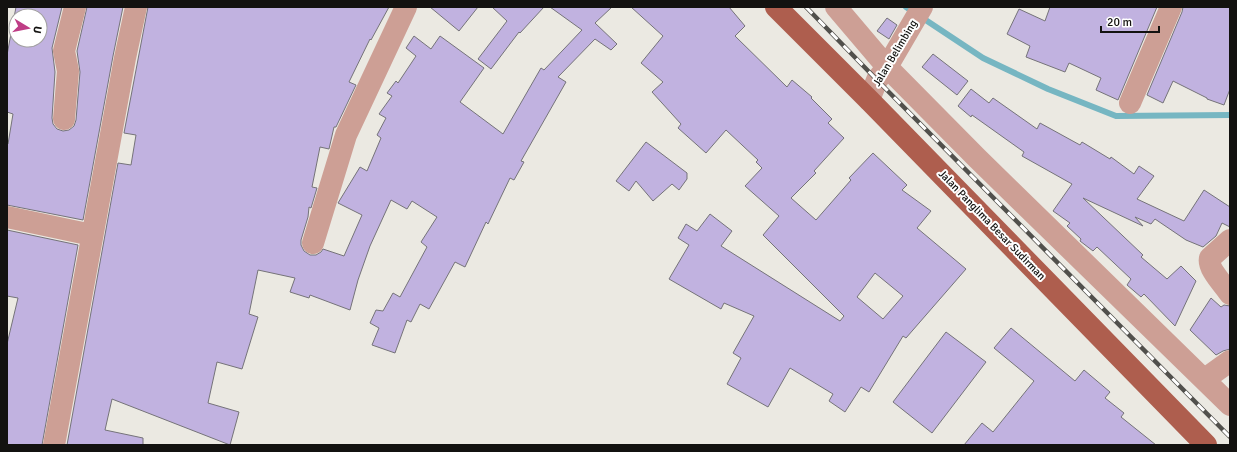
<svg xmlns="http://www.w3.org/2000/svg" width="1237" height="452" viewBox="0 0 1237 452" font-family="Signika,sans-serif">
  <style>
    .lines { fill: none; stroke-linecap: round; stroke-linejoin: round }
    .stream { stroke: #76b6c2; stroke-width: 6 }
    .building { fill: #c1b2e0; stroke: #757379; fill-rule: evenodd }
    .minor { stroke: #cd9f95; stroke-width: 22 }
    .primary { stroke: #ae5e4e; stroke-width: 22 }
    .rail-casing { stroke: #51504c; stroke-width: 4.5 }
    .rail { stroke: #fff; stroke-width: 3; stroke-dasharray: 9; stroke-linecap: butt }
    .labels { text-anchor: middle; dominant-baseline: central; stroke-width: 4; stroke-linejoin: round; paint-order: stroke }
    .street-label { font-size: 11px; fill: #131210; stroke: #fff }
  </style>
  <rect width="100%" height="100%" fill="#ebe9e2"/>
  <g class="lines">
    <path class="stream" d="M906 7 983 58 1048 89 1116 116 1230 115"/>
  </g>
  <path class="building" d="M16 7H62L52 48 55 72 52 118 53 124 57 129 63 131 69 130 74 126 76 120 80 72 77 51 87 7H123L113 56 83 220 7 205V143L8 144 13 114 7 112V55ZM16 16H40V40H16Z
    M148 7H389L371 40 370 39 349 82 356 85 336 127H334L329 149 320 147 312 187 317 188 311 208 309 207 308 217 301 240V245L304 251 310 255H316L321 252 323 249 344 256 362 215 338 203 360 167 367 171 381 138 377 135 386 118 379 114 392 96 387 93 396 81 398 83 416 56 406 48 414 36 431 49 440 36 484 68 460 102 503 134 541 68 544 70 582 30 550 7H612L595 23 617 44 611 50 595 39 558 77 566 82 521 161 524 162 514 180 510 178 488 224 486 222 465 267 455 262 429 309 420 304 411 322 407 320 395 353 372 345 379 328 370 323 376 310 383 311 393 293 400 297 427 247 421 242 437 217 412 201 407 209 391 200 370 246 358 280 350 310 310 295 309 298 290 292 295 278 258 270 249 314 258 317 242 369 217 362 208 403 239 412 230 445 112 399 105 430 143 438V445H67L118 163 131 165 136 135 124 133Z
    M430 7H478L459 31Z
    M492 7H544L520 33 519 32 491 69 478 59 507 21Z
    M631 7H729L745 26 735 36 787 87 792 80 812 97 811 98 832 119 828 123 844 138 814 171 816 173 791 198 816 220 851 180 849 178 873 153 907 185 902 190 931 211 917 228 966 269 906 338 903 336 869 392 861 387 845 412 829 401 833 394 790 368 768 407 727 384 741 358 733 353 754 316 724 303 721 309 669 279 689 245 678 238 686 224 697 231 710 214 732 231 721 246 840 321 844 316 763 235 779 216 745 186 762 168 756 162 758 160 726 130 706 153 678 128 681 124 652 92 663 82 641 63 663 36ZM875 273 903 296 883 319 857 297Z
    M1050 7H1157L1118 100 1096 90 1101 78 1069 63 1065 72 1026 57 1030 46 1007 34 1019 9 1045 21Z
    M1183 7H1230V89L1224 105 1207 99V98L1173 81 1163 103 1147 95 1182 12Z
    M887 18 897 25 889 39 877 31Z
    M933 54 968 81 957 95 922 67Z
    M971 89 989 103 993 98 1037 129 1040 123 1080 145 1082 142 1110 159 1111 157 1134 174 1139 166 1154 176 1137 199 1184 221 1204 190 1230 207V227L1222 223 1216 236 1203 247 1186 240 1155 219 1151 224 1135 217 1143 226 1083 198 1143 255 1141 257 1167 279 1181 266 1196 281 1175 326 1144 294 1141 297 1127 285 1131 279 1097 247 1093 251 1080 241 1081 239 1067 226 1070 223 1053 211 1072 184 1022 156 1024 152 972 115 971 117 958 106Z
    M646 142 687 173V179L679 190 672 184 653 201 636 181 629 191 616 181Z
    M7 230 78 245 42 445H7V344L18 298 7 296Z
    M1211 298 1221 307 1224 305 1230 306V349L1223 351 1216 355 1190 330Z
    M1011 328 1075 381 1084 370 1110 392 1105 398 1124 413 1121 417 1156 445H964L982 423 993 432 1034 381 994 348Z
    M946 332 986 362 932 433 893 402Z"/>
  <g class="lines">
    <path class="minor" d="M836 7 887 67 977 158 1230 405
      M869 100 877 80 887 67 922 7
      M1130 103 1171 7
      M64 119 68 71 64 51 75 7
      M7 217 92 235
      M1230 240 1210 258C1207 268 1224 285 1230 294
      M313 243 346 135 406 7
      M1205 379 1230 361
      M54 445 125 58 136 7"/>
    <path class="primary" d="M776 7 869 100 1206 445"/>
    <g class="rail-casing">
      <path id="rail" d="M806 7 877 80 1230 437"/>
    </g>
    <use href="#rail" class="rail"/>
  </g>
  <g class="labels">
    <g class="street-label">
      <text transform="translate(895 53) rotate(-59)">Jalan Belimbing</text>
      <text transform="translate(992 225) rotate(46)">Jalan Panglima Besar Sudirman</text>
    </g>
  </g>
  <rect width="1237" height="452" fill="none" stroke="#131210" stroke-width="16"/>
  <g transform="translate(28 28) rotate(100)"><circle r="19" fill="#ffffff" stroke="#a1a09f"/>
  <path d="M0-3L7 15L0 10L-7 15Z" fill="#bf3d86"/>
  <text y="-6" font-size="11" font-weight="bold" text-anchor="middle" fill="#131210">U</text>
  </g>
  <path d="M1101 26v6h58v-6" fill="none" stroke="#131210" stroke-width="2"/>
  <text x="1107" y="26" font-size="12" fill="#131210" stroke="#ffffff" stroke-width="3" paint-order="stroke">20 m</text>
</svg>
